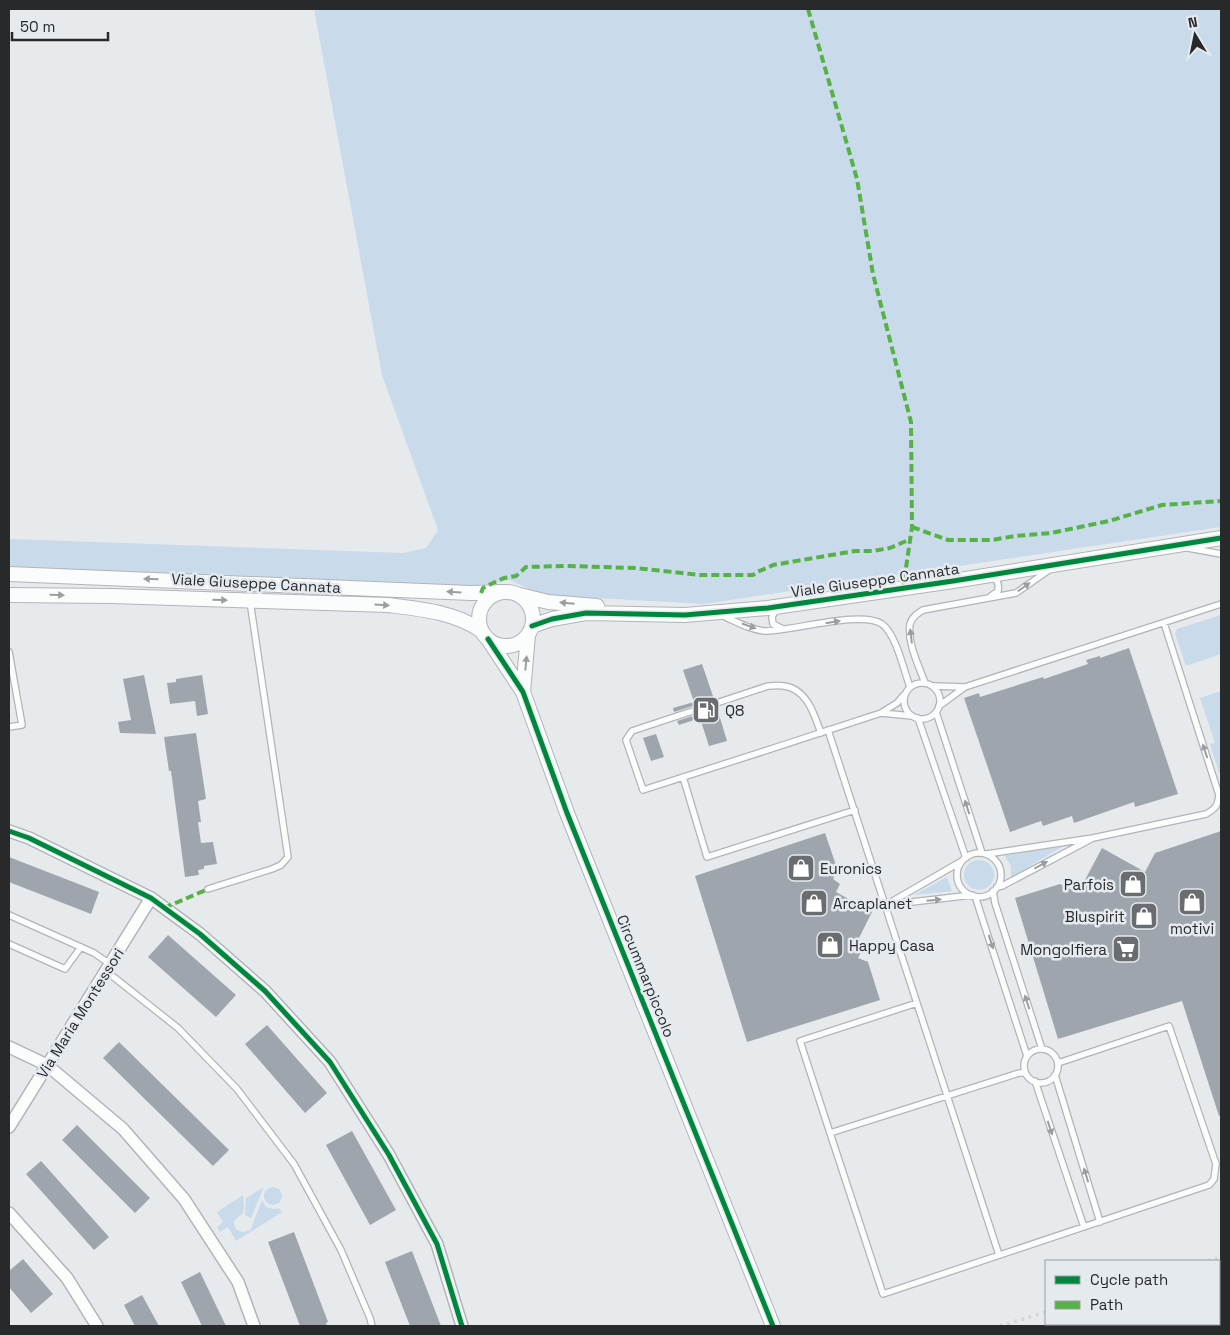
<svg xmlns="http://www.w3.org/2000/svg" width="1230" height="1335" viewBox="0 0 1230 1335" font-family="'Space Grotesk',sans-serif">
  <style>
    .green { fill: #c9daeb }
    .building { fill: #9ea5ac }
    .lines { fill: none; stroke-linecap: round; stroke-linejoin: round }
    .service-casing { stroke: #b2b4b7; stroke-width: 8 }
    .minor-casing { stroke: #b2b4b7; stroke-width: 14 }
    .tertiary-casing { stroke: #b2b4b7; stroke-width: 16 }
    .service { stroke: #fbfcfc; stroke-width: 5.5 }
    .minor { stroke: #fbfcfc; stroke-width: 11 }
    .tertiary { stroke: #fbfcfc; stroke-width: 14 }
    .rail { stroke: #d6d6d8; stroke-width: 4; stroke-dasharray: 2.5 5; stroke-linecap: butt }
    .quiet { stroke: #56b246; stroke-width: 4; stroke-dasharray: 8 4; stroke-linecap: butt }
    .cycleway-casing { stroke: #e5eaef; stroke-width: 8 }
    .cycleway { stroke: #00873e; stroke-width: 5 }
    .oneway { fill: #9c9d9e }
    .labels { text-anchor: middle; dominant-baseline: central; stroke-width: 5; stroke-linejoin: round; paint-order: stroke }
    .street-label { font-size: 15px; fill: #27292b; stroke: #e5eaef }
    .poi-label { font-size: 15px; fill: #27292b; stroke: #e5eaef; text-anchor: start }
  </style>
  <rect width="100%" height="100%" fill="#e7eaed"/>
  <path class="green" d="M314 9H1221V527L703 604 542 595 510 580 466 587 9 568V540L12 539 403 553 426 548 438 530 382 375Z
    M1221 615V654L1186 666 1175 634 1177 629Z
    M1221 691V772L1219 773 1210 744 1215 743 1200 698Z
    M1062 847 1011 877V866L1004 855Z
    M964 875a15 15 0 1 1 30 0a15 15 0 1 1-30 0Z
    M947 877 952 891 914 895Z
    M264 1196a9 9 0 1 1 18 0a9 9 0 1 1-18 0Z
    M264 1187 251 1218 245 1215 246 1198Z
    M243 1195 244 1209 242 1215 239 1216 234 1221C234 1231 242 1235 251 1229L262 1200 266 1207 273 1209 279 1208 282 1212 236 1241 228 1227 220 1232 217 1227 223 1222 217 1212Z"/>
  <path class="building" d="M1129 648 1178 794 1135 807 1134 802 1074 823 1072 816 1043 826 1041 821 1010 832 964 698 979 693 980 697 1043 677 1044 679 1088 664 1086 660 1100 656V658Z
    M702 664 714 699 674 712 673 708 694 702 683 670Z
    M144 675 156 734 120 733 118 722 131 720 123 679Z
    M202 675 208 714 197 716 195 701 170 704 167 683 176 682V679Z
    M717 708 727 741 709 746 700 718 679 725 677 721Z
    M196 733 206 799 198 801 201 822H198L201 843 213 842 217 864 204 866V869L198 870 199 875 185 877 171 771H169L164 737Z
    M656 734 664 757 651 761 643 738Z
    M1221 831V1115L1219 1116 1182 1001 1058 1039 1015 898 1060 884 1078 893 1102 848 1145 872 1155 853Z
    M825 833 838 871 833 879 840 884 836 892 872 912 855 946 862 950 858 958 868 962 880 1000 747 1042 695 876Z
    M9 857 99 892 91 914 9 882Z
    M168 935 236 995 216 1017 148 957Z
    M267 1025 327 1093 305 1113 245 1044Z
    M119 1042 229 1150 213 1166 103 1058Z
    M77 1125 150 1198 135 1213 62 1140Z
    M352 1131 396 1210 370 1225 326 1145Z
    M41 1161 109 1237 94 1250 26 1174Z
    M294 1232 328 1322 326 1323 327 1326H300L268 1242Z
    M412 1251 441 1326H410L385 1262Z
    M23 1259 53 1294 31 1313 9 1287V1271Z
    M200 1272 226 1326H202L181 1282Z
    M142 1295 159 1326H135L124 1305Z"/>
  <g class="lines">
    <g class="service-casing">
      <path id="service" d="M1188 548 1221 554
        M991 596 998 591C999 585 998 580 993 577
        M777 608 772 617 773 624 783 629
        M721 615C735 621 750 630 765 631 793 631 862 610 882 624 896 634 904 671 910 687
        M9 652 22 725 9 727
        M925 683C919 666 907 643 910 624 912 617 917 614 923 610L1016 593 1049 570
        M904 701a18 18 0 1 1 36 0a18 18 0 1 1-36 0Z
        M933 686 965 687 1221 604
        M904 695 897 703 881 713 912 716
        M939 706 965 687
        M936 712 982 853
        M918 718 966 858
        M828 730 999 1255
        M821 733C814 714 807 689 784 686 779 685 773 686 768 686L632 731 626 740 643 790C722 765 802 739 881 713
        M683 777 707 857 855 810
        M1093 838 1206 814C1215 809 1218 806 1219 795L1164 623
        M957 875a22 22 0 1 1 44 0a22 22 0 1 1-44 0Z
        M987 854 1093 838 1002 886 997 887
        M962 861 886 905 972 895
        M208 889 272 869 281 865 288 857 250 601
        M993 891 995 903 1042 1049
        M975 896 1027 1056
        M9 915 94 953 110 964
        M9 944 65 969 81 947
        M106 971 178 1028 237 1089 294 1164 341 1250 370 1318 372 1326
        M917 1003 800 1041 830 1133 1019 1073H1025
        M1024 1066a17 17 0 1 1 34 0a17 17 0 1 1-34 0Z
        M1055 1075 1100 1222
        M1035 1081 1084 1227
        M830 1133 883 1294 1209 1185 1214 1179 1216 1164 1169 1026 1058 1063"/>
    </g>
    <g class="minor-casing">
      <path id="minor" d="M9 831 29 838 151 898 200 934 265 991 330 1062 389 1155 437 1244 462 1326
        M9 1047 47 1065 123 1129 184 1199 238 1282 254 1326
        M9 1127 151 898
        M9 1213 67 1278 97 1326"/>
    </g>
    <g class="tertiary-casing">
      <path id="tertiary" d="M9 574 471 593 502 592
        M479 619a27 27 0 1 1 54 0a27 27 0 1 1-54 0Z
        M9 595 112 596 388 605C421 609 454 612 482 631
        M520 595 548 602 597 606
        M532 626 552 619 586 613 685 615 768 608 953 581 1221 538
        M488 639 523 692 567 813 773 1326
        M523 692 528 635"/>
    </g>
    <use href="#service" class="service"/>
    <use href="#minor" class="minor"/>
    <use href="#tertiary" class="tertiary"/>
    <path class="rail" d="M1208 1261 1221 1257
      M1000 1326 1046 1312"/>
    <path class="quiet" d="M808 9 857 179 873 274 911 422 912 527 903 588
      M912 527 948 540H992L1015 536 1051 533 1109 521 1162 505 1221 501
      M481 593 483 588 493 583 504 578 516 576 526 567 567 566 636 568 700 575H753C759 570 766 569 773 565L855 551H873L890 548 906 541 911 537
      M164 908 208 889"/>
    <g class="cycleway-casing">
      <path id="cycleway" d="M532 626 552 619 586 613 685 615 768 608 953 581 1221 538
        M488 639 523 692 567 813 773 1326
        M9 831 29 838 151 898 200 934 265 991 330 1062 389 1155 437 1244 462 1326"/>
    </g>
    <use href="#cycleway" class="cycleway"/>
  </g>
  <defs><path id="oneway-solid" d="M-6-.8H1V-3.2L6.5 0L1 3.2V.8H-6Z" transform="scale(1.25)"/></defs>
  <g class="oneway">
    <use href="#oneway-solid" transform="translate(151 579) rotate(-178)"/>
    <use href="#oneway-solid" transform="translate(1024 587) rotate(-35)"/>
    <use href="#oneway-solid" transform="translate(454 592) rotate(-177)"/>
    <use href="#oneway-solid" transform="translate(57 595) rotate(1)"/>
    <use href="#oneway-solid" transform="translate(220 600) rotate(2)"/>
    <use href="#oneway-solid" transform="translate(567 603) rotate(-175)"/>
    <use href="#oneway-solid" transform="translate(382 605) rotate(3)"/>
    <use href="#oneway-solid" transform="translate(833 622) rotate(-9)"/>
    <use href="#oneway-solid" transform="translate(749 626) rotate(19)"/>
    <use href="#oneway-solid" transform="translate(911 636) rotate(-97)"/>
    <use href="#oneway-solid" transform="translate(526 663) rotate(-85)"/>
    <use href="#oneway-solid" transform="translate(1205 751) rotate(-108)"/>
    <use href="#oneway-solid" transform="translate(967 807) rotate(-108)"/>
    <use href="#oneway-solid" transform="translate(1041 865) rotate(-29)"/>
    <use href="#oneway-solid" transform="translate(934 900) rotate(-5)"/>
    <use href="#oneway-solid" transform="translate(991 942) rotate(72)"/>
    <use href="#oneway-solid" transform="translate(1027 1002) rotate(-108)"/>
    <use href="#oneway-solid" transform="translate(1050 1128) rotate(72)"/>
    <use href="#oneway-solid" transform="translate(1086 1175) rotate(-107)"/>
  </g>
  <defs>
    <g id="fuel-square" transform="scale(1.4375)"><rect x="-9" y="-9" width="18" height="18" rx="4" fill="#6a6d6f" stroke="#e5eaef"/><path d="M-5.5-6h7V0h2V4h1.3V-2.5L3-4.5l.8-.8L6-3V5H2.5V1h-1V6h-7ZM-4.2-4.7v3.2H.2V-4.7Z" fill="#fff"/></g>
    <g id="shop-square" transform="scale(1.4375)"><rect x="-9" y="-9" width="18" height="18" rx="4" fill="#6a6d6f" stroke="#e5eaef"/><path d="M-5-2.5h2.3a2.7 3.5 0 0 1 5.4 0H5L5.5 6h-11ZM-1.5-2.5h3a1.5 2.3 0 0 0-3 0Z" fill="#fff"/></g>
    <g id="supermarket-square" transform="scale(1.4375)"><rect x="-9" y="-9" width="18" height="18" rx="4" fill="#6a6d6f" stroke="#e5eaef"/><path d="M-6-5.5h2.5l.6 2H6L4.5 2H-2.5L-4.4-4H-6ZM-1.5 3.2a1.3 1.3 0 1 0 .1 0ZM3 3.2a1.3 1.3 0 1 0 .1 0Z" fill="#fff"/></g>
  </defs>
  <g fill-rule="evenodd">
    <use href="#fuel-square" x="706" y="710"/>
    <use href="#shop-square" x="801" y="868"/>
    <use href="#shop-square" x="1133" y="884"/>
    <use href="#shop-square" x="1192" y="902"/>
    <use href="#shop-square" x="814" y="903"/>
    <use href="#shop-square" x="1144" y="916"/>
    <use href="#shop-square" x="830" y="945"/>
    <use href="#supermarket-square" x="1126" y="949"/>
  </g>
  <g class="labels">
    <g class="street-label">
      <text transform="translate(875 580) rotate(-8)">Viale Giuseppe Cannata</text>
      <text transform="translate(256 583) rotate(3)">Viale Giuseppe Cannata</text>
      <text transform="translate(646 976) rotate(68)">Circummarpiccolo</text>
      <text transform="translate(80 1013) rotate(-58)">Via Maria Montessori</text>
    </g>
    <g class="poi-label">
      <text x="725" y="710">Q8</text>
      <text x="820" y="868">Euronics</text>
      <text x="1114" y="884" text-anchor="end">Parfois</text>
      <text x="833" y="903">Arcaplanet</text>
      <text x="1125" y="916" text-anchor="end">Bluspirit</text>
      <text x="1192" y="928" text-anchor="middle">motivi</text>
      <text x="849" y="945">Happy Casa</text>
      <text x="1107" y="949" text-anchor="end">Mongolfiera</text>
    </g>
  </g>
  <rect width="1230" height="1335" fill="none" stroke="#27292b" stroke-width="20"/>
  <rect x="1045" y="1260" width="175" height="65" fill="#e5eaef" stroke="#999da1"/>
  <rect x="1055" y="1276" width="25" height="8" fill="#00873e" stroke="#999da1"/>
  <text x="1090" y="1285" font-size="15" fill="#27292b">Cycle path</text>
  <rect x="1055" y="1301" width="25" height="8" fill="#56b246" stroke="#999da1"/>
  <text x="1090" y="1310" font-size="15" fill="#27292b">Path</text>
  <g transform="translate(1195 35) rotate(350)" stroke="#e5eaef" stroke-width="4" paint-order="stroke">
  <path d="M0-4L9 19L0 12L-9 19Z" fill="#27292b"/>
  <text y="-8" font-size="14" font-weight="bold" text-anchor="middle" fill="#27292b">N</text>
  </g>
  <path d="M12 32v8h96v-8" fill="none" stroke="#27292b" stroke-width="2.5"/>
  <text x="20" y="32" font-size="15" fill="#27292b" stroke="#e5eaef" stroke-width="4" paint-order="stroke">50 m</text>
</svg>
